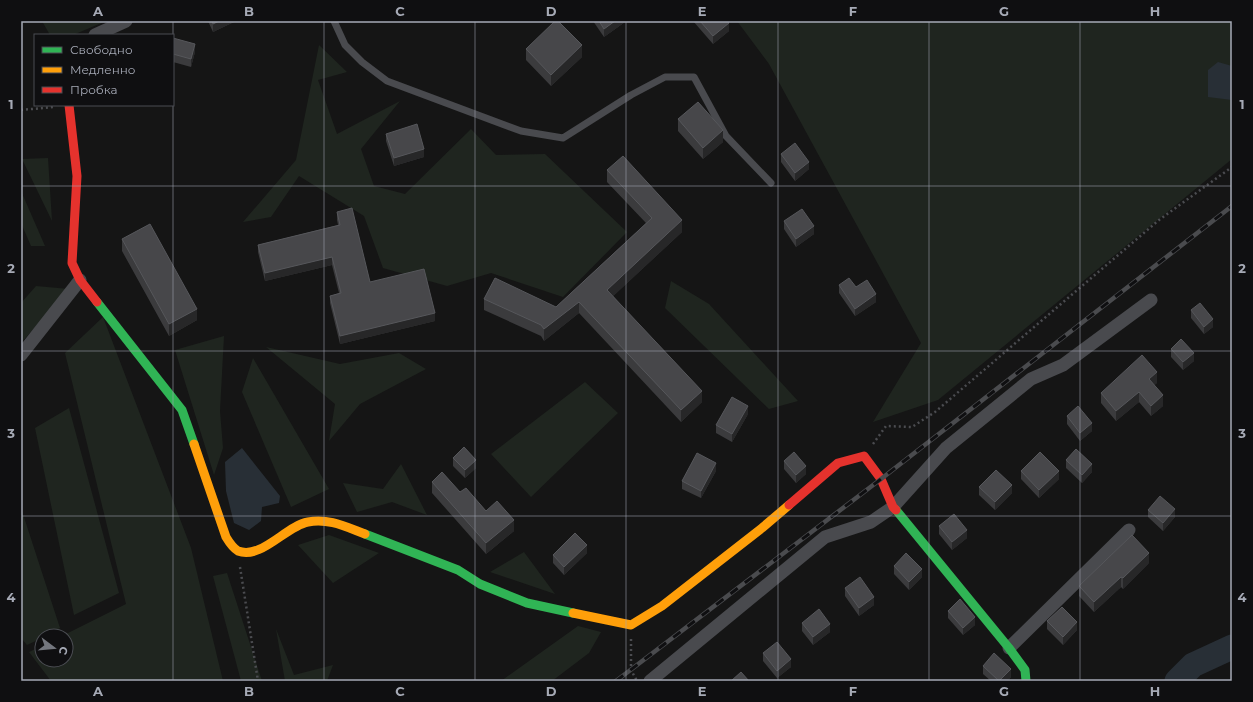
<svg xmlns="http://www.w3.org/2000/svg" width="1253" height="702" viewBox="0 0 1253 702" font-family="Montserrat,sans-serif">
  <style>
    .green { fill: #1f251f }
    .water { fill: #282f36 }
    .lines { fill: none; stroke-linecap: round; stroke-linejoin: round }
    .river { stroke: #282f36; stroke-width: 25 }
    .path { stroke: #4b4c50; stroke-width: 2.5; stroke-dasharray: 2 3; stroke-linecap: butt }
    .lane { stroke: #494a4e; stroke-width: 7 }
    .street { stroke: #494a4e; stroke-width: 13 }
    .fast { stroke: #30b455; stroke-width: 9 }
    .slow { stroke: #ff9f0a; stroke-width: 9 }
    .jam { stroke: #e5322d; stroke-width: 9 }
    .rail-casing { stroke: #4a4b4e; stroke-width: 4.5 }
    .rail { stroke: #0f0f11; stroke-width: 3; stroke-dasharray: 9; stroke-linecap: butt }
    .wall { fill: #3b3b3d }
    .shaded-wall { fill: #272728 }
    .building { fill: #47474a; stroke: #56575b }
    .grid { fill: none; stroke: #a6aab6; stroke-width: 1; stroke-opacity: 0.55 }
    .neatline { fill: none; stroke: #a6aab6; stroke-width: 1.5 }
    .grid-label { font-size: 13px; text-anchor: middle; font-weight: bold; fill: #a6aab6 }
  </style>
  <rect width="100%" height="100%" fill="#151515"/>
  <path class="green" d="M42 21H106L73 35H50Z
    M737 21H1232V159L938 400 873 422 921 343 769 64Z
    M319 45 347 72 318 80 337 134 400 101 361 149 374 186 405 194 471 129 496 155 545 154 627 232 563 297 491 273 447 286 383 268 364 216 299 176 271 217 243 222 296 160Z
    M48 158 52 221 22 159Z
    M21 191 45 246H31L21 223Z
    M671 281 709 304 798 401 769 409 665 308Z
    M36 286 69 289 21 343V303Z
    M103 317 191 548 223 681H51L29 652 42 646V660H66V636H62L126 604 65 353Z
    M224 336 220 411 223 448 214 475 175 350Z
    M266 347 340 364 399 353 426 369 360 404 329 441 335 404Z
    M253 358 329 489 291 507 242 392Z
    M585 382 618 413 531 497 491 454Z
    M69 408 119 593 74 615 35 428Z
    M401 464 427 515 392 502 357 512 343 483 383 489Z
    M21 508 60 628 45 636H42V638L27 645 21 638Z
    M329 535 379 553 333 583 298 545Z
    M524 552 555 594 490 572Z
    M227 573 262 681H241L213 576Z
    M578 626 601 632 589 653 552 681H501Z
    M276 629 294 675 333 665 327 681H285Z"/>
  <path class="water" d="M1218 62 1232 66V100L1208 97V70Z
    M242 448 280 496 279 503 262 507 261 521 249 530 234 523 226 491 225 462Z"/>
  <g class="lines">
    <path class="river" d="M1177 681 1193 665 1232 647"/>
    <path class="path" d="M21 110 54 107
      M873 444 886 426 912 427 935 412 1159 220 1232 167
      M240 567 258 681
      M631 639V670L637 681"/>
    <path class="lane" d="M334 21 345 45 362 62 387 81 521 131 563 138 631 95 665 77H694L726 136 771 183"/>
    <path class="street" d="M95 35 126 21
      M21 355 80 280
      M1009 648 1129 530
      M650 681 825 537 871 522 893 507 946 448 1031 379 1063 365 1151 300"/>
    <path class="fast" d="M97 302 182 410 194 444
      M896 510 1009 648 1025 670 1026 681
      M365 534 458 570 480 584 527 603 573 613"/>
    <path class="slow" d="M194 444 226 537C229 542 233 548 238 551 261 560 286 526 308 522 329 518 346 527 365 534
      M573 613 631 625 662 606 762 528 789 505"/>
    <path class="jam" d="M69 105 77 176 72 263 80 280 97 302
      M789 505 838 463 864 456 881 479 893 507 896 510"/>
    <g class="rail-casing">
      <path id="rail" d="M616 681 881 479 1232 206"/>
    </g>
    <use href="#rail" class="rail"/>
  </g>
  <path class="wall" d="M208 21H236L213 32Z
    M593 21H625V22L604 37Z
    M693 21H727L729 31 713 44Z
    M173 38 195 52 191 67 173 62Z
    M526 49 582 57 551 86 526 60Z
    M678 119 723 142 703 159 678 131Z
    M386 134 424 157 394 166 386 141Z
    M781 154 809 169 795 181 781 162Z
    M607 170 682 232 613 296 702 402 681 422 579 313 544 341 541 336 484 310V299L556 307 646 223 607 182Z
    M337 212 370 282 435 321 340 344 330 303V296L339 293 332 265 265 281 258 252V245L338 225 337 220Z
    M784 221 814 234 796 247 784 229Z
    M122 239 197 320 169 336 122 251Z
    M839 285 856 287 876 302 855 316 839 293Z
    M1191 310 1213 327 1204 334 1191 318Z
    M1171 349 1194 361 1183 370 1171 357Z
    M1157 383 1154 385 1163 406 1151 416 1139 402 1116 421 1101 403V393Z
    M748 414 732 442 716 433V425Z
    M1067 416 1092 431 1080 441 1067 424Z
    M453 458 476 468 465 478 453 466Z
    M1066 460 1092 472 1082 483 1066 468Z
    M784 461 806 474 796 483 784 469Z
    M716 471 701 498 682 489V481Z
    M1021 471 1059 479 1039 498 1021 479Z
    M432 482 460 492 514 531 486 554 432 493Z
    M979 487 1012 493 995 510 979 495Z
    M1148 510 1175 517 1163 531 1148 517Z
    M939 526 967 538 952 550 939 534Z
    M587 553 564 575 553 563V555Z
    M1149 563 1123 589 1121 587 1094 612 1079 596V586Z
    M894 566 922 577 909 590 894 574Z
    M845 588 874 605 859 616 845 596Z
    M948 611 975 625 963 635 948 618Z
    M1047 621 1077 630 1063 645 1047 629Z
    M802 623 830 632 813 645 802 631Z
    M763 653 791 667 777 678 763 661Z
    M983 666 1011 677 1007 681H991L983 674Z"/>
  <path class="shaded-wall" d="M219 21H236L213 32V24Z
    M615 21H625V22L604 37V29Z
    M729 23V31L713 44V36Z
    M195 44V52L191 67V59Z
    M582 45V57L551 86V75Z
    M723 130V142L703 159V148Z
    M424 149V157L394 166V158Z
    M809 162V169L795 181V173Z
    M682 220V232L607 302V290Z
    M814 226V234L796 247V239Z
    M332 257V265L265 281V273Z
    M876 294V302L855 316V309Z
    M579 302V313L544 341V329Z
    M197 309V320L169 336V324Z
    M435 313V321L340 344V336Z
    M1213 319V327L1204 334V327Z
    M1194 353V361L1183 370V362Z
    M1157 372V383L1149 390V379Z
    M702 391V402L681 422V410Z
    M1139 392V402L1116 421V411Z
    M1163 395V406L1151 416V406Z
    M748 406V414L732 442V434Z
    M1092 423V431L1080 441V433Z
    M476 460V468L465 478V470Z
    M716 463V471L701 498V491Z
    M1092 464V472L1082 483V475Z
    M806 466V474L796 483V475Z
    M1059 471V479L1039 498V490Z
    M1012 485V493L995 510V502Z
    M1175 509V517L1163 531V523Z
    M514 520V531L486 554V543Z
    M967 530V538L952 550V542Z
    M587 545V553L564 575V567Z
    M1149 553V563L1123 589V578Z
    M922 569V577L909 590V582Z
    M1121 577V587L1094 612V602Z
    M874 597V605L859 616V608Z
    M975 617V625L963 635V628Z
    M1077 622V630L1063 645V637Z
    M830 624V632L813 645V637Z
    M791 659V667L777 678V671Z
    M1011 669V677L1007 681H999Z"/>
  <path class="building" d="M212 21H219L213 24Z
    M555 21H558L582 45 551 75 526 49Z
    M599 21H615L604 29Z
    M700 21H727L729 23 713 36Z
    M173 38 195 44 191 59 173 54Z
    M698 102 723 130 703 148 678 119Z
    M417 124 424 149 394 158 386 134Z
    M795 143 809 162 795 173 781 154Z
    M623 156 682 220 607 290 702 391 681 410 579 302 544 329 541 325 484 299 495 278 556 307 652 218 607 170Z
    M352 208 370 282 424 269 435 313 340 336 330 296 341 293 332 257 265 273 258 245 340 225 337 212Z
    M802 209 814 226 796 239 784 221Z
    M150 224 197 309 169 324 122 239Z
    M849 278 856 287 867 280 876 294 855 309 839 285Z
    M1200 303 1213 319 1204 327 1191 310Z
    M1181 339 1194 353 1183 362 1171 349Z
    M1142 355 1157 372 1149 379 1163 395 1151 406 1139 392 1116 411 1101 393Z
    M732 397 748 406 732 434 716 425Z
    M1078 406 1092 423 1080 433 1067 416Z
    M464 447 476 460 465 470 453 458Z
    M1076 449 1092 464 1082 475 1066 460Z
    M794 452 806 466 796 475 784 461Z
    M1040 452 1059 471 1039 490 1021 471Z
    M697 453 716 463 701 491 682 481Z
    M996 470 1012 485 995 502 979 487Z
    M442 472 460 492 466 488 486 511 497 501 514 520 486 543 432 482Z
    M1160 496 1175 509 1163 523 1148 510Z
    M954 514 967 530 952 542 939 526Z
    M575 533 587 545 564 567 553 555Z
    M1132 535 1149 553 1123 578 1121 577 1094 602 1079 586Z
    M906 553 922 569 909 582 894 566Z
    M860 577 874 597 859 608 845 588Z
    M960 599 975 617 963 628 948 611Z
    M1062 607 1077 622 1063 637 1047 621Z
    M819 609 830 624 813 637 802 623Z
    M777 642 791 659 777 671 763 653Z
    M994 653 1011 669 999 681 983 666Z
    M741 672 749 681H731Z"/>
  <path class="grid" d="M173 21V681M324 21V681M475 21V681M626 21V681M778 21V681M929 21V681M1080 21V681M21 186H1232M21 351H1232M21 516H1232"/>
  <rect width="1253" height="702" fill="none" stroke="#0f0f11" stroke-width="44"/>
  <rect x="34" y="34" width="140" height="72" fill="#0f0f11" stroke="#4b4d53"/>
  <rect x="42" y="47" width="20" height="6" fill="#30b455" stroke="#4b4d53"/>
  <text x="70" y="54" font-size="12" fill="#a6aab6">Свободно</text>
  <rect x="42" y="67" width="20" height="6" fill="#ff9f0a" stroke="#4b4d53"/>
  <text x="70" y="74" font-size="12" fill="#a6aab6">Медленно</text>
  <rect x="42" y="87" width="20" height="6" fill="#e5322d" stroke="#4b4d53"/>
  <text x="70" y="94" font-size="12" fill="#a6aab6">Пробка</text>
  <g transform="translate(54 648) rotate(106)"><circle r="19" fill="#0f0f11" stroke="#4b4d53"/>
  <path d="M0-3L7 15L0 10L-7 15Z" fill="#73767e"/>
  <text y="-6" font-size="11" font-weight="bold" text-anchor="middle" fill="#a6aab6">С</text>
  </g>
  <rect x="22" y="22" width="1209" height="658" class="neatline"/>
  <g class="grid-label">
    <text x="98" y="16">A</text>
    <text x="249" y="16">B</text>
    <text x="400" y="16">C</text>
    <text x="551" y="16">D</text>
    <text x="702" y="16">E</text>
    <text x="853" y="16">F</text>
    <text x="1004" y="16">G</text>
    <text x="1155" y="16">H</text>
    <text x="11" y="109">1</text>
    <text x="1242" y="109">1</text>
    <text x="11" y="273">2</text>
    <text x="1242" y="273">2</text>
    <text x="11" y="438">3</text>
    <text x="1242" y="438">3</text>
    <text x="11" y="602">4</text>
    <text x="1242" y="602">4</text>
    <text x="98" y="696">A</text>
    <text x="249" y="696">B</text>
    <text x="400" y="696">C</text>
    <text x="551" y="696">D</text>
    <text x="702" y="696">E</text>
    <text x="853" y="696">F</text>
    <text x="1004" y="696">G</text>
    <text x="1155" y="696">H</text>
  </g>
</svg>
